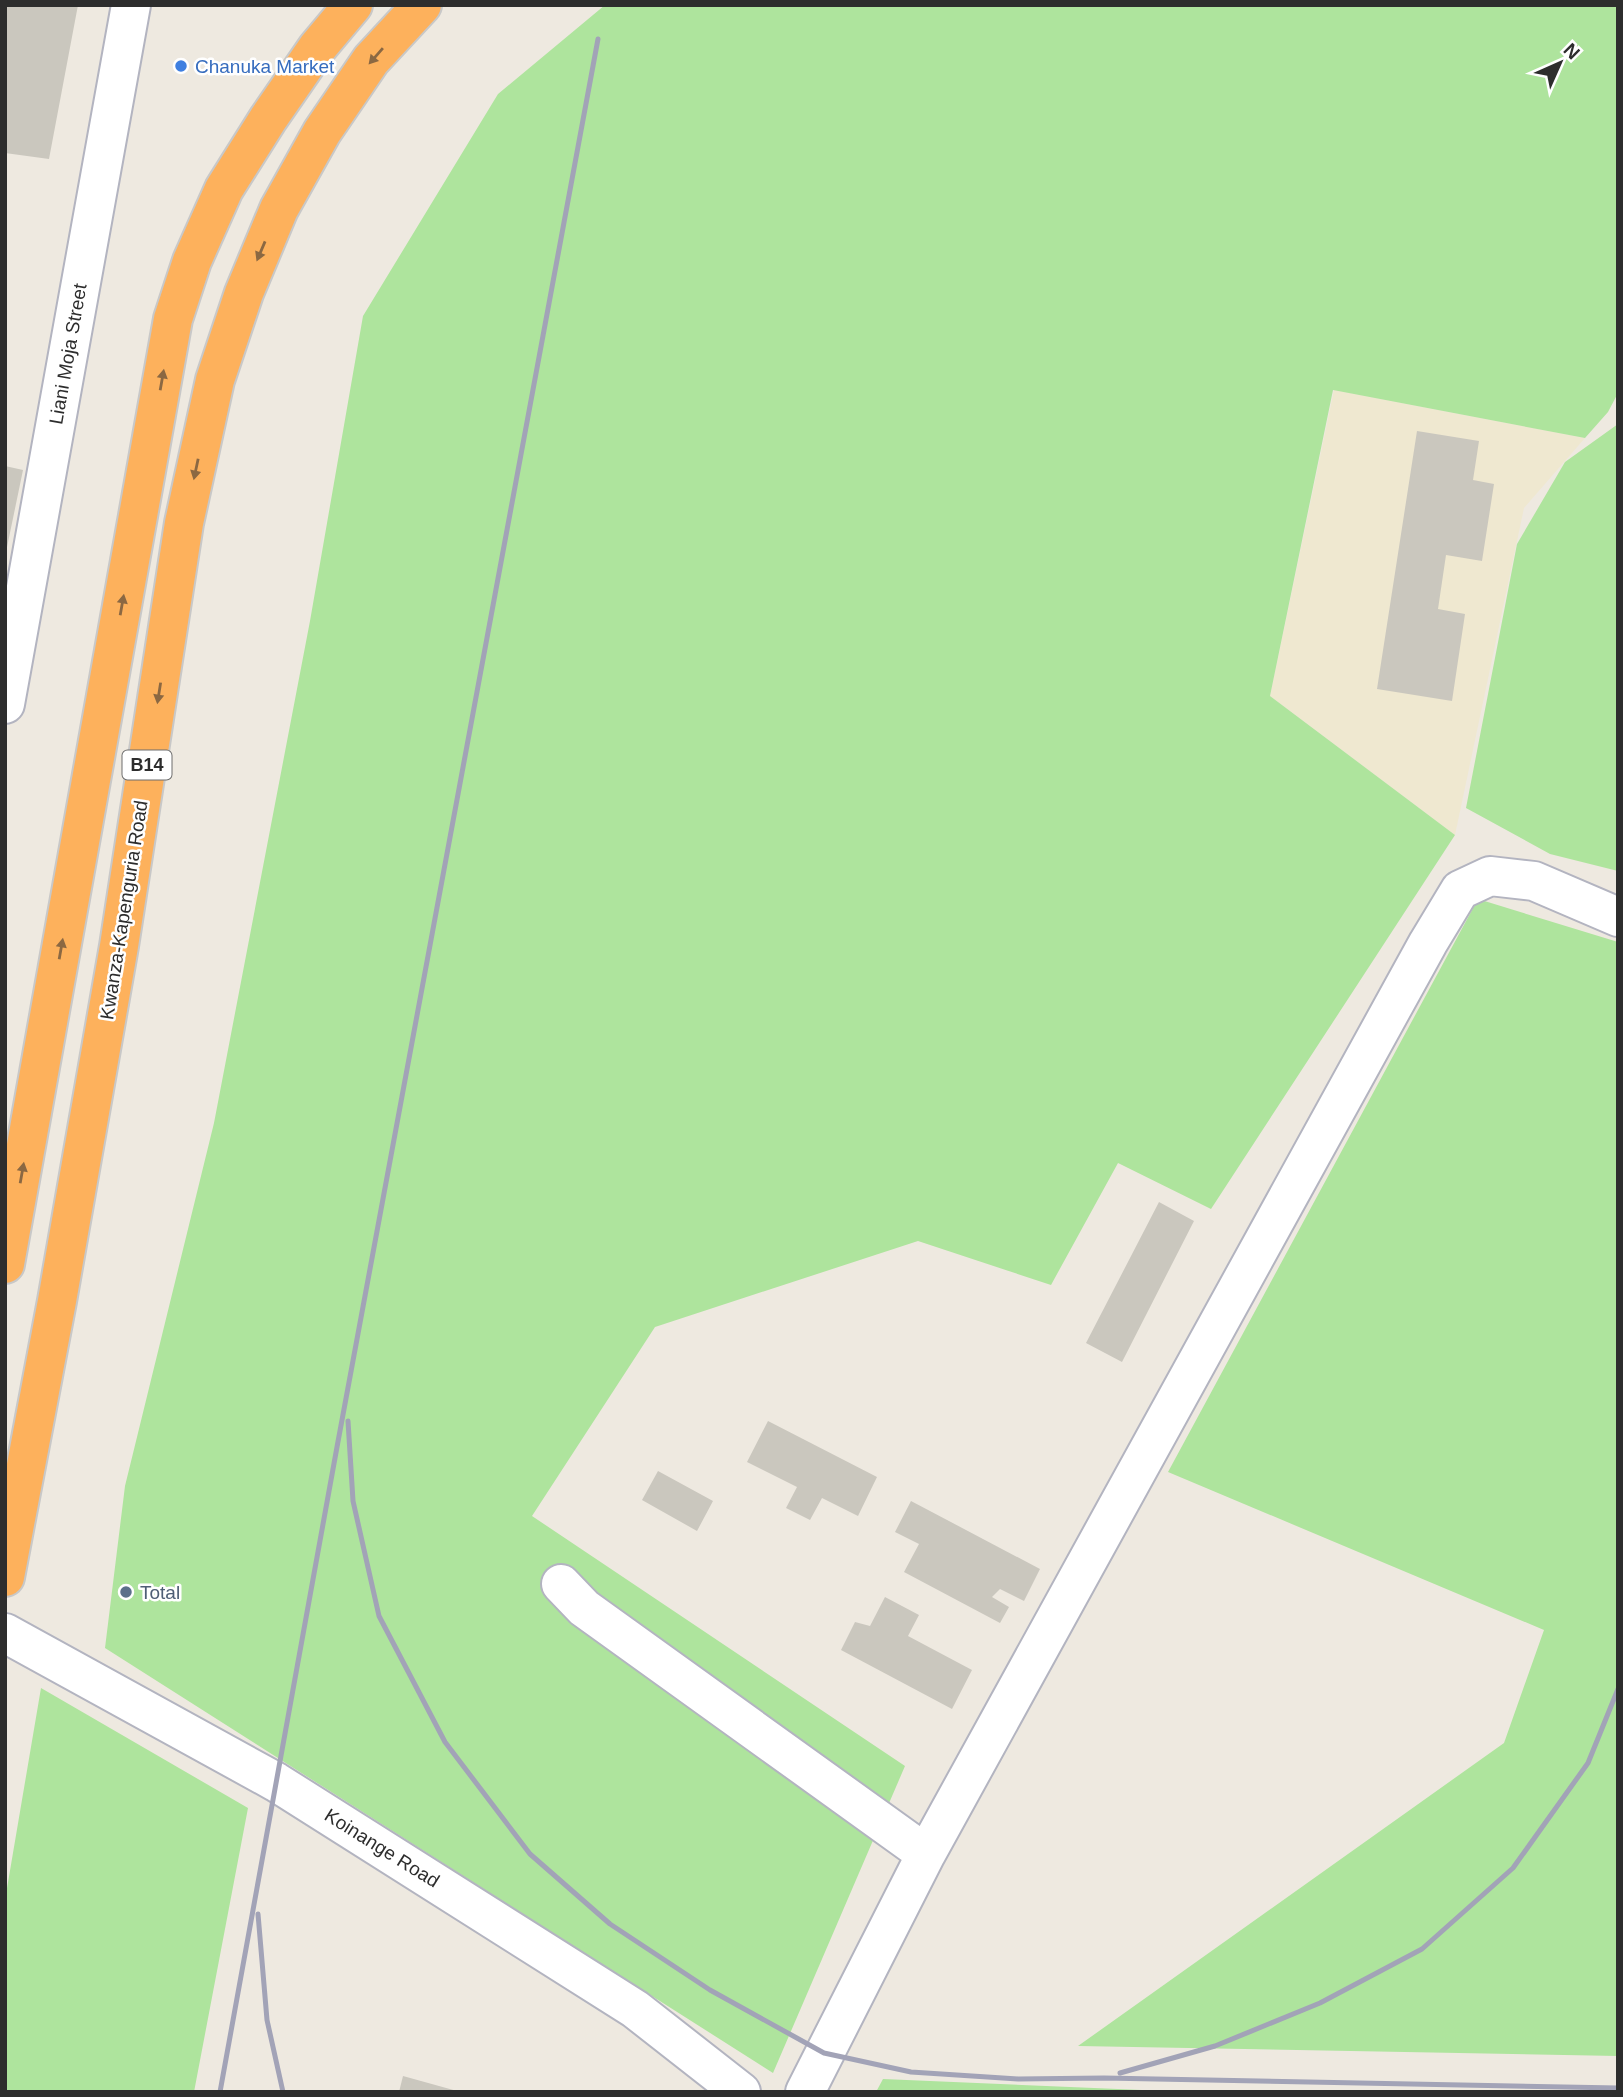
<svg xmlns="http://www.w3.org/2000/svg" width="1623" height="2097" viewBox="0 0 1623 2097" font-family="Helvetica,sans-serif">
  <style>
    .education { fill: #efe8d0 }
    .green { fill: #aee49d }
    .building { fill: #cac7be }
    .lines { fill: none; stroke-linecap: round; stroke-linejoin: round }
    .minor-casing { stroke: #b3b4c0; stroke-width: 42 }
    .highway-casing { stroke: #c8c8c8; stroke-width: 42 }
    .minor { stroke: #fff; stroke-width: 38 }
    .highway { stroke: #fdb15c; stroke-width: 38 }
    .rail { stroke: #a2a3b7; stroke-width: 5 }
    .oneway { fill: #8b6842 }
    .shop-dot { fill: #3f7fe0; stroke: #fff; stroke-width: 2.5 }
    .service-dot { fill: #5c6f8a; stroke: #fff; stroke-width: 2.5 }
    .labels { text-anchor: middle; dominant-baseline: central; stroke-width: 5; stroke-linejoin: round; paint-order: stroke }
    .shield { fill: #fff; stroke: #6c6c6c; stroke-width: 2 }
    .shield-label { font-size: 18px; font-weight: bold; fill: #2d2d2d }
    .shop-label { font-size: 19px; fill: #366cbe; stroke: #fff; text-anchor: start }
    .street-label { font-size: 19px; fill: #2d2d2d; stroke: #fff }
    .service-label { font-size: 19px; fill: #4e5e75; stroke: #fff; text-anchor: start }
  </style>
  <rect width="100%" height="100%" fill="#eee9e0"/>
  <path class="education" d="M1334 390 1585 438 1524 508 1455 835 1270 696Z"/>
  <path class="green" d="M605 5H1618V393L1608 412 1585 438 1333 390 1270 696 1455 835 1211 1209 1118 1163 1051 1285 918 1241 655 1327 532 1516 905 1766 773 2073 105 1648 125 1486 214 1123 310 621 363 316 498 94Z
    M1618 424V871L1550 854 1466 808 1517 544 1565 462Z
    M1478 899 1618 942V2056L1078 2046 1504 1743 1544 1630 1168 1472Z
    M41 1688 248 1808 194 2092H5V1900Z
    M883 2079 1190 2092H876Z"/>
  <path class="building" d="M5 5H78L49 159 5 153Z
    M1417 431 1479 441 1473 480 1494 484 1482 561 1446 555 1438 609 1465 614 1452 701 1377 689Z
    M5 466 23 470 6 552 5 551Z
    M1159 1202 1194 1221 1122 1362 1086 1343Z
    M768 1421 877 1477 858 1516 822 1498 810 1520 786 1508 797 1487 747 1462Z
    M658 1471 713 1501 697 1531 642 1500Z
    M911 1501 1040 1569 1024 1601 1000 1589 992 1597 1009 1607 1000 1623 904 1572 919 1544 895 1532Z
    M885 1597 919 1615 908 1636 972 1670 952 1709 841 1650 855 1622 870 1626Z
    M403 2076 457 2091V2092H399Z"/>
  <g class="lines">
    <g class="minor-casing">
      <path id="minor" d="M5 704 131 5
        M561 1584 584 1608 926 1854
        M5 1633 276 1782 635 2009 741 2092
        M805 2092 926 1854 1428 943 1460 890 1490 876 1534 881 1618 917"/>
    </g>
    <g class="highway-casing">
      <path id="highway" d="M5 1264 173 319 192 261 224 189 268 119 317 48 353 5
        M5 1577 57 1301 119 946 184 523 215 380 244 293 279 209 322 132 371 60 422 5"/>
    </g>
    <use href="#minor" class="minor"/>
    <use href="#highway" class="highway"/>
    <path class="rail" d="M348 1421 353 1501 379 1616 445 1742 530 1854 610 1924 710 1990 824 2053 911 2072 1018 2079 1104 2078 1618 2088
      M258 1914 267 2020 283 2092
      M1120 2073 1215 2046 1320 2003 1422 1949 1513 1868 1588 1763 1618 1689
      M220 2092 337 1447 598 39"/>
  </g>
  <defs><path id="oneway-solid" d="M-6-.8H1V-3.2L6.5 0L1 3.2V.8H-6Z" transform="scale(1.75)"/></defs>
  <g class="oneway">
    <use href="#oneway-solid" transform="translate(376 56) rotate(131)"/>
    <use href="#oneway-solid" transform="translate(261 251) rotate(113)"/>
    <use href="#oneway-solid" transform="translate(162 380) rotate(-80)"/>
    <use href="#oneway-solid" transform="translate(196 469) rotate(102)"/>
    <use href="#oneway-solid" transform="translate(122 605) rotate(-80)"/>
    <use href="#oneway-solid" transform="translate(159 693) rotate(99)"/>
    <use href="#oneway-solid" transform="translate(61 949) rotate(-80)"/>
    <use href="#oneway-solid" transform="translate(22 1173) rotate(-80)"/>
  </g>
  <circle class="shop-dot" cx="181" cy="66" r="7"/>
  <circle class="service-dot" cx="126" cy="1592" r="7"/>
  <g class="labels">
    <rect class="shield" x="122.5" y="750.5" width="49" height="29" rx="5"/>
    <g class="shield-label">
      <text x="147" y="765">B14</text>
    </g>
    <g class="shop-label">
      <text x="195" y="66">Chanuka Market</text>
    </g>
    <g class="street-label">
      <text transform="translate(68 354) rotate(-80)">Liani Moja Street</text>
      <text transform="translate(124 910) rotate(-81)">Kwanza-Kapenguria Road</text>
      <text transform="translate(382 1848) rotate(32)">Koinange Road</text>
    </g>
    <g class="service-label">
      <text x="140" y="1592">Total</text>
    </g>
  </g>
  <rect width="1623" height="2097" fill="none" stroke="#2d2d2d" stroke-width="14"/>
  <g transform="translate(1560 63) rotate(45)" stroke="#ffffff" stroke-width="5" paint-order="stroke">
  <path d="M0-5L12 26L0 18L-12 26Z" fill="#2d2d2d"/>
  <text y="-10" font-size="19" font-weight="bold" text-anchor="middle" fill="#2d2d2d">N</text>
  </g>
</svg>
